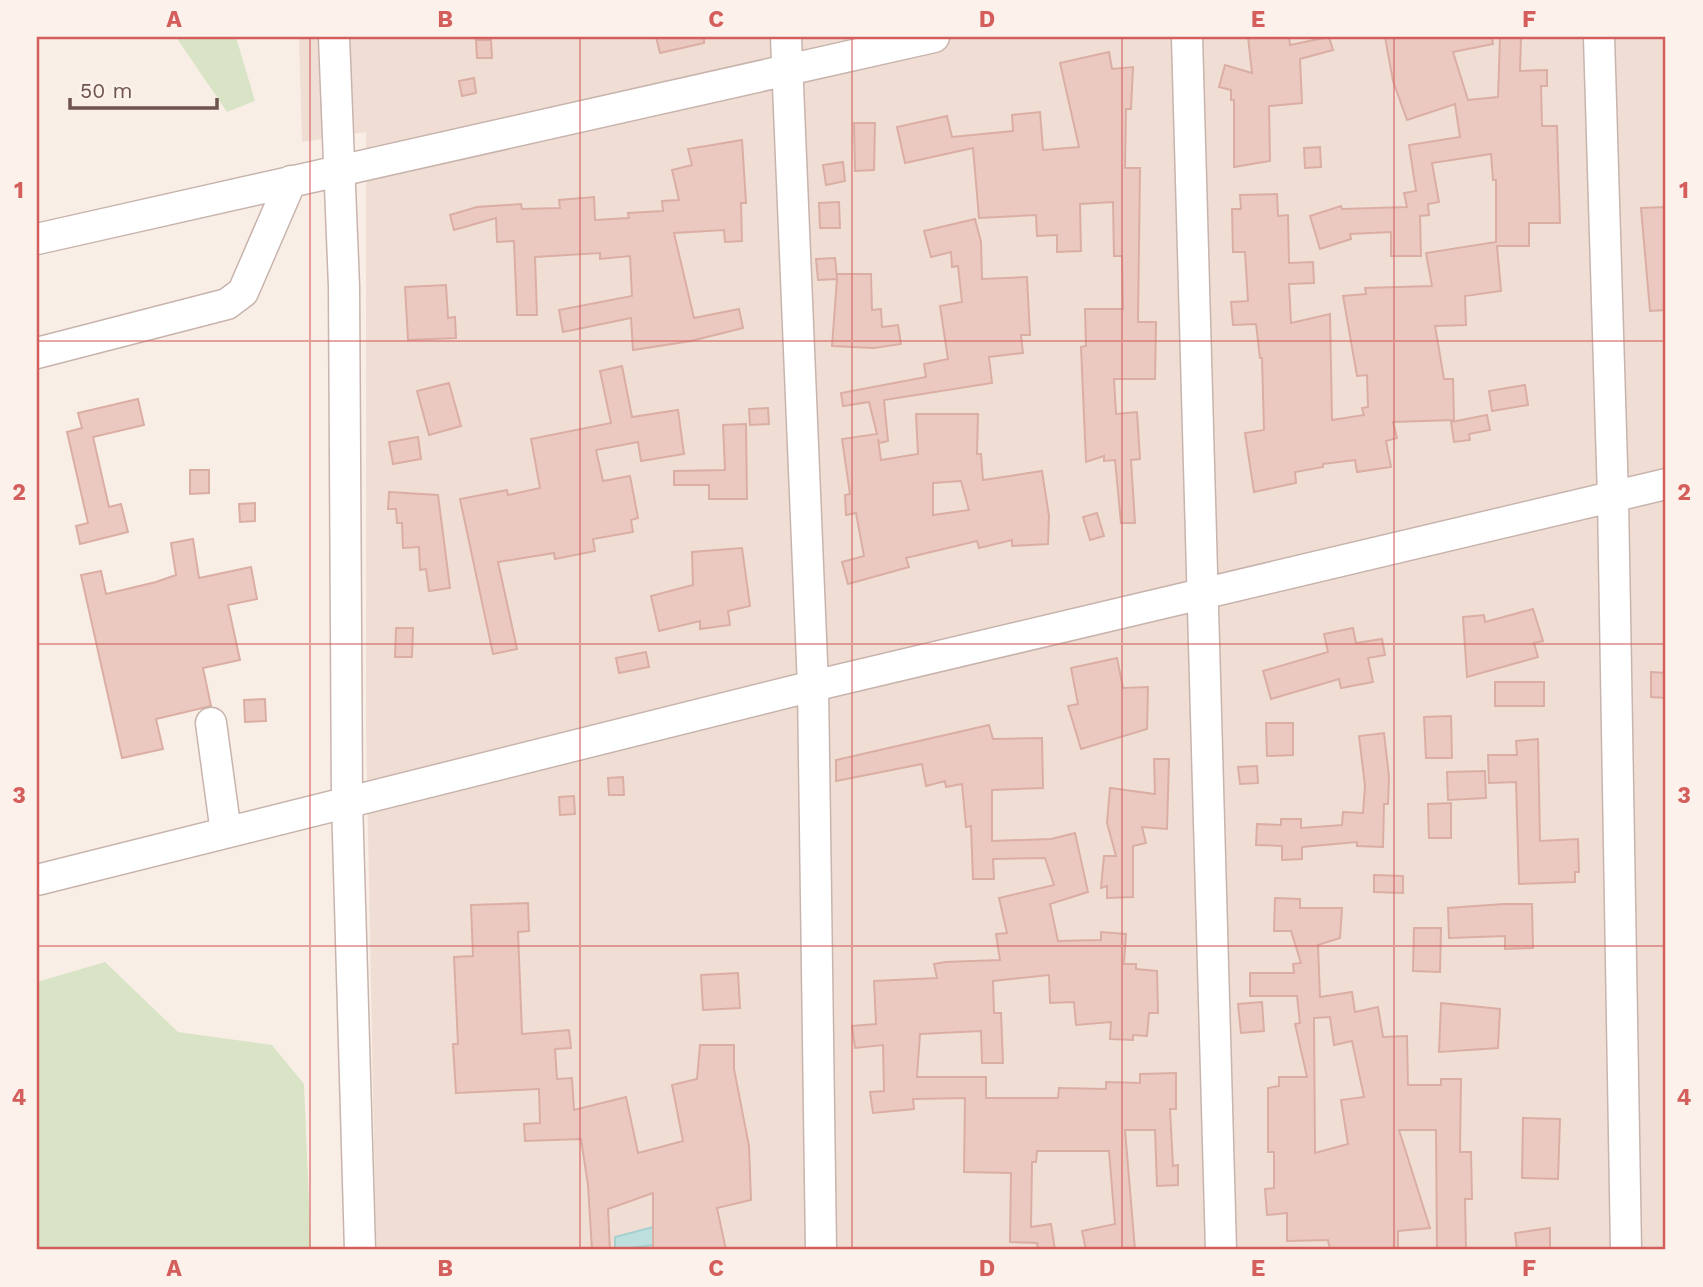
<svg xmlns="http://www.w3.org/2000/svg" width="1703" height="1287" viewBox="0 0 1703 1287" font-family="'Work Sans',sans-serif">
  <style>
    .residential { fill: #f0ded5 }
    .green { fill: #d9e4c6 }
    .water { fill: #bde0de; stroke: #a5d0ce; stroke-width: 2 }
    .building { fill: #ebc9c1; stroke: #dbaea4; stroke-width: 2; fill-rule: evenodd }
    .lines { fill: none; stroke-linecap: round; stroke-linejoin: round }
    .minor-casing { stroke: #c8b4ad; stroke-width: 33 }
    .minor { stroke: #fff; stroke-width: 30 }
    .grid { fill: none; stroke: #d35e5b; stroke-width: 2; stroke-opacity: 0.55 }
    .neatline { fill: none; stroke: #d35e5b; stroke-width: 2.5 }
    .grid-label { font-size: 23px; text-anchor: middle; font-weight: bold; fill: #d35e5b }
  </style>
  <rect width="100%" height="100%" fill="#f9eee6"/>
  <path class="residential" d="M299 37H1666V1250H376L366 730V132L302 142Z"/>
  <path class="green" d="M176 37H236L255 101 227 112Z
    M105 962 178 1032 272 1045 304 1084 311 1250H37V982Z"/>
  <path class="water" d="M653 1227V1245L615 1250V1237Z"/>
  <path class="building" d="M656 37H704V43L660 53Z
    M1248 37H1289L1290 45 1329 37 1333 50 1300 59 1302 103 1269 106 1270 161 1234 167V100H1231V90L1219 87 1225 65 1252 73Z
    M1385 37H1492L1493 44 1453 52 1468 100 1498 97 1500 37H1521L1520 71 1547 70V86H1541L1542 126H1557L1560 223H1529V246H1497L1501 291 1465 296 1466 325 1435 326 1444 379H1453L1454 420 1393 422 1397 438 1386 441 1391 467 1357 472 1355 460 1323 464V467L1295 472 1296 483 1254 492 1245 433 1264 430 1262 358H1260L1256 324 1233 325 1231 302 1248 301 1245 252H1233L1232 209H1241L1240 195 1277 194 1278 216 1288 215 1289 263 1313 262 1314 283 1289 284 1291 323 1330 314 1332 420 1364 415 1362 408 1368 407 1367 375 1357 376 1343 296 1366 294 1365 288 1432 286 1426 253 1496 242V180H1493L1491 154 1432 163 1439 202 1428 204 1429 215 1420 216 1421 256H1391V232L1350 234 1351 239 1320 249 1310 216 1341 206 1342 209 1407 207 1404 193 1416 191 1409 145 1460 137 1455 104 1407 120 1393 81Z
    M476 40H491L492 58H477Z
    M1109 52 1112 69 1133 67 1131 109H1126L1125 168H1140L1138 322H1156L1155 379H1114L1116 414 1137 412 1140 459 1131 460 1135 523H1121L1115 460 1104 461V456L1086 462 1081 347 1086 346 1085 309H1123L1122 256H1114L1113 202 1080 204 1081 251 1057 252V235L1037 236 1036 215 979 218 973 148 905 163 897 127 947 116 952 137 1013 131 1012 115 1040 112 1043 150 1079 147 1060 63Z
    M474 78 476 93 462 96 459 81Z
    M854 123H875L874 170 855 171Z
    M742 140 746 203H741L742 241 725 242 724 230 674 233 694 318 739 309 743 328 691 341 633 350 631 318 563 332 559 310 632 296 630 256 600 259V253L535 257 537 315H517L514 241 497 242 496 218 454 230 450 215 477 207 521 204 522 209 560 208 559 200 594 197 595 220 629 218 628 213 663 211 662 201 679 200 672 170 692 165 688 149Z
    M1320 147 1321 167 1305 168 1304 148Z
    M843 162 845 181 826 185 823 165Z
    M839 202 840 228H820L819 203Z
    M1666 207V310L1650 311 1641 208Z
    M975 219 981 242 982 279 1027 277 1030 335H1021L1023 353 989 357 992 383 884 400 888 441 879 443 878 439 881 460 918 454 916 414H978L977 454H981L983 480 1042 471 1049 516 1048 544 1012 546V540L979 548 977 541 906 558 909 567 848 584 842 562 864 556 856 513 846 515 845 495 850 494 842 439 877 434 869 402 843 406 841 393 926 377 924 364 948 359 940 306 962 302 958 266 952 267 951 252 931 257 924 231ZM961 481 969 510 933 515V483Z
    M835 258 837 278V274H871L872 310 881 309 882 327 898 325 901 344 874 348 832 346 837 279 818 280 816 259Z
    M446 285 448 318 455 317 456 338 408 340 405 287Z
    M622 366 632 417 678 410 684 454 641 461 638 442 596 450 603 481 630 476 638 518 631 520 633 532 593 539 595 551 555 559 554 553 498 562 517 649 493 654 460 499 507 490 508 495 540 488 531 439 611 423 600 371Z
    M449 383 461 426 429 435 417 391Z
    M1525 385 1528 405 1492 411 1489 391Z
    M138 399 144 425 93 437 109 507 121 504 128 532 80 544 76 526 88 523 67 432 82 428 78 413Z
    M768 408 769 424 750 425 749 409Z
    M1487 415 1490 430 1469 434 1470 440 1454 442 1451 422Z
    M746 424 747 499H709V485H674V471L725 470 723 425Z
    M418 437 421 459 393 464 389 442Z
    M190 470H209V493L190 494Z
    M389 492 438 495 450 588 429 591 426 569 420 570 419 547 403 548 402 523H397L396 509H388Z
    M255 503V521L240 522 239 504Z
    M1097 513 1104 536 1090 540 1083 517Z
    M193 539 199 578 251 567 257 599 228 605 240 660 203 668 211 706 156 719 163 749 122 758 81 575 101 571 106 594 156 582 176 575 171 543Z
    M742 548 750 606 728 611 730 625 700 629V621L659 631 651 596 693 585 692 552Z
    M1533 609 1543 641 1534 643 1538 657 1467 677 1463 617 1484 615 1485 622Z
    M396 628H413L412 657H395Z
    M1353 628 1356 643 1382 639 1385 655 1368 658 1373 682 1341 688 1339 679 1271 699 1263 671 1328 652 1324 634Z
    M646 652 649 667 619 673 616 658Z
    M1117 658 1123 688 1148 687 1147 729 1081 749 1068 706 1078 704 1071 668Z
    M1651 672 1666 673V698L1651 697Z
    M1495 682H1544V706H1495Z
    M265 699 266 721 245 722 244 700Z
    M1451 716 1452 758H1426L1424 717Z
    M1266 723H1293V755L1267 756Z
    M989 725 993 739 1042 738 1043 788 992 790V841L1051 839 1075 833 1088 892 1050 904 1058 941 1101 940V932L1126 934 1124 964H1136V969L1157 971 1158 1013H1149L1147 1036 1133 1035V1040L1110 1039 1111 1022 1076 1025 1074 1002 1050 1003 1049 975 993 981 994 1013H1001L1003 1063H982L981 1031 920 1034 917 1077H986V1098H1058L1059 1088 1106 1089V1082L1140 1083V1074L1176 1073V1109H1170L1173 1166 1178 1165V1185L1157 1186 1155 1130H1125L1135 1250H1086L1082 1231 1115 1224 1109 1151H1037L1036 1162H1032L1031 1227 1051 1224 1055 1250H1038L1037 1243 1010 1242 1011 1173 964 1172 965 1098 913 1099 914 1109 873 1113 870 1092 884 1091 883 1045 855 1048 852 1026 876 1024 874 981 937 978 934 964 945 962 1000 960 996 934 1007 933 999 898 1054 885 1045 858 993 859 994 879H973L971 826 966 827 962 784 946 787 945 781 926 786 922 764 836 781V760Z
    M1384 733 1389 777 1388 804H1384L1383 847 1357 846V842L1302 847V859L1282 860V846L1256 845 1257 824 1281 825V819H1301V828L1342 825 1343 812 1363 813 1365 786 1359 736Z
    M1538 739 1540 841 1578 839 1579 872H1575V882L1519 884 1516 782 1489 783 1488 755H1517L1516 741Z
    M1154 759H1169L1167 829 1142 827 1146 843 1133 846V897L1107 898V886L1101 888 1104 856H1116L1107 823 1110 788 1155 794Z
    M1257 766 1258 783 1240 784 1238 767Z
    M1485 771 1486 798 1448 800 1447 772Z
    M623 777 624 795H609L608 778Z
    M574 796 575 814 560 815 559 797Z
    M1451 803V838H1429L1428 804Z
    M1374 875 1403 876V893L1374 892Z
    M1275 898 1300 899V908H1342L1340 938 1318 945 1320 997 1352 992 1355 1012 1378 1007 1383 1037 1407 1036 1408 1085H1441V1079H1461L1460 1152H1471L1472 1199H1465L1466 1250H1437L1436 1130H1399L1430 1228 1398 1231V1250H1330L1328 1240 1287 1241V1213L1267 1215 1265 1189 1274 1188V1152H1268V1088L1279 1086V1077H1307L1295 1024 1300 1023 1297 996H1250V973H1294L1293 964 1301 963 1291 931H1274ZM1330 1017 1334 1045 1352 1041 1364 1097 1341 1100 1348 1144 1315 1153 1314 1018Z
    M528 903 529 931 518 932 522 1034 569 1030 571 1048 555 1049 557 1079 572 1078 574 1110 626 1097 638 1153 683 1141 672 1085 697 1079 700 1045H734V1069L749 1146 751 1200 717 1208 726 1250H653V1193L608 1209 610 1250H592L588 1185 581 1139 525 1141 524 1124 540 1123 539 1089 456 1093 453 1044H458L454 957 473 956 471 905Z
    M1504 904H1532L1533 948 1505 949V936L1449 938 1448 908Z
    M1414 928H1441L1440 972 1413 971Z
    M738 973 740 1008 703 1010 701 975Z
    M1262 1002 1264 1031 1241 1033 1238 1004Z
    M1441 1003 1500 1009 1498 1048 1439 1052Z
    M1523 1118 1560 1119 1558 1179 1522 1178Z
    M1550 1228V1250H1517L1515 1233Z"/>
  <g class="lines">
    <g class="minor-casing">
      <path id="minor" d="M334 37 344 286 347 801 360 1250
        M786 37 813 686 821 1250
        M1187 37 1221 1250
        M1599 37 1613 498 1626 1250
        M37 239 934 37
        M37 353 227 304 243 292 291 181
        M211 723 226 833
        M37 880 813 686 1666 484"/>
    </g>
    <use href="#minor" class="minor"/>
  </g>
  <path class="grid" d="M310 37V1250M580 37V1250M852 37V1250M1122 37V1250M1394 37V1250M37 341H1666M37 644H1666M37 946H1666"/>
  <rect width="1703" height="1287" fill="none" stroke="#fcf2eb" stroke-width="77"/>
  <path d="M70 98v10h147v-10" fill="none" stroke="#6e534e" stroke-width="3.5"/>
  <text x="80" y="98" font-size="21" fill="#6e534e" stroke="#fcf2eb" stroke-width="5" paint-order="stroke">50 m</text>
  <rect x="38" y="38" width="1626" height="1210" class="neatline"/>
  <g class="grid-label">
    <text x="174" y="27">A</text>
    <text x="445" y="27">B</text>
    <text x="716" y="27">C</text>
    <text x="987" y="27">D</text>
    <text x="1258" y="27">E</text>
    <text x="1529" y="27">F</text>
    <text x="19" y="198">1</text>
    <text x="1684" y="198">1</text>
    <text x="19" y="500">2</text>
    <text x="1684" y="500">2</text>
    <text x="19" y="803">3</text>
    <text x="1684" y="803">3</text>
    <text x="19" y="1105">4</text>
    <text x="1684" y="1105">4</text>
    <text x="174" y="1276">A</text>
    <text x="445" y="1276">B</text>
    <text x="716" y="1276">C</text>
    <text x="987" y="1276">D</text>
    <text x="1258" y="1276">E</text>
    <text x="1529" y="1276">F</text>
  </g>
</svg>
